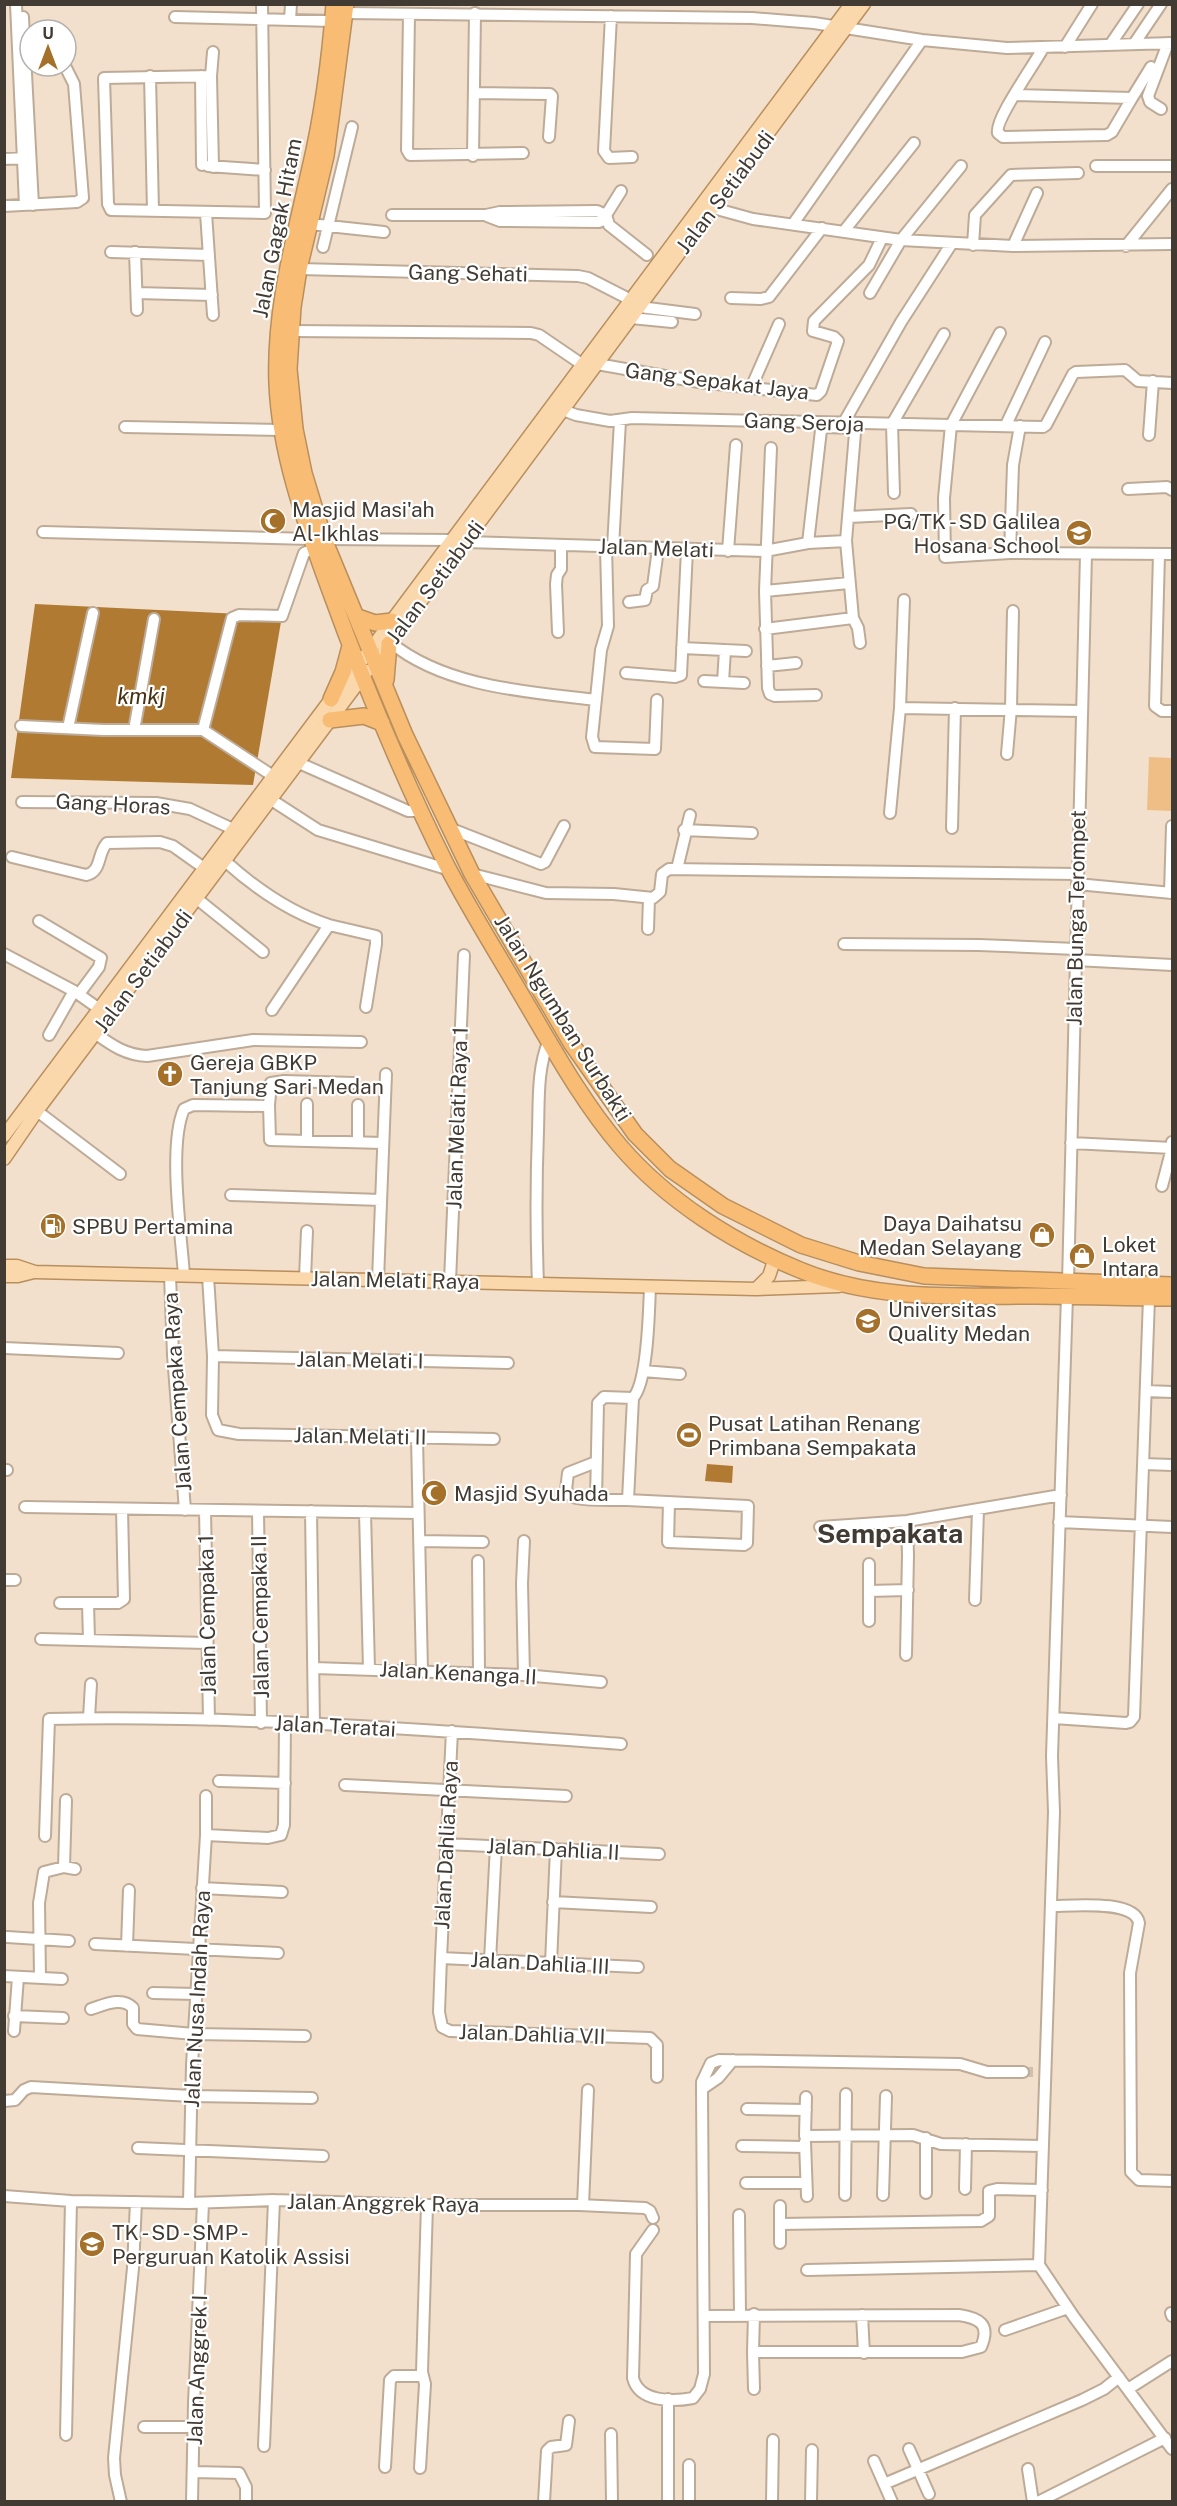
<svg xmlns="http://www.w3.org/2000/svg" width="1177" height="2506" viewBox="0 0 1177 2506" font-family="'Public Sans',sans-serif">
  <style>
    .green { fill: #efbe86 }
    .water { fill: #b07a32 }
    .lines { fill: none; stroke-linecap: round; stroke-linejoin: round }
    .minor-tunnel { stroke: #cfbfad; stroke-width: 10; stroke-dasharray: 10 5; stroke-linecap: butt }
    .minor-casing { stroke: #bdab98; stroke-width: 14 }
    .major-casing { stroke: #b88f5d; stroke-width: 15 }
    .highway-casing { stroke: #b88f5d; stroke-width: 18 }
    .minor { stroke: #fff; stroke-width: 10 }
    .major { stroke: #fbd7ac; stroke-width: 12 }
    .highway { stroke: #f8bc74; stroke-width: 15 }
    .labels { text-anchor: middle; dominant-baseline: central; stroke-width: 4.5; stroke-linejoin: round; paint-order: stroke }
    .street-label { font-size: 21px; fill: #423b33; stroke: #fff }
    .poi-label { font-size: 21px; fill: #423b33; stroke: #fff; text-anchor: start }
    .water-label { font-size: 22px; font-style: italic; fill: #472f11; stroke: #fff }
    .district-label { font-size: 27px; font-weight: bold; fill: #423b33; stroke: #fff }
  </style>
  <rect width="100%" height="100%" fill="#f2e0cc"/>
  <path class="green" d="M1149 757 1172 758V811L1147 810Z"/>
  <path class="water" d="M35 604 282 616 253 785 11 778Z
    M707 1464 733 1466 732 1483 705 1481Z"/>
  <g class="lines">
    <path class="minor-tunnel" d="M1023 2072H1035"/>
    <g class="minor-casing">
      <path id="minor" d="M16 4 25 205
        M345 13 752 18 814 23 922 40 1007 48 1172 43
        M409 14 407 150 410 155 523 153
        M611 16 604 151 609 158 632 157
        M23 17 33 205
        M175 17 332 21
        M290 20 291 4
        M1134 44 1161 4
        M1110 45 1138 4
        M1065 47 1092 4
        M150 76 153 211
        M201 76 202 165
        M211 76 104 78 108 204 111 210 265 213 262 4
        M474 93 550 94 552 96 549 137
        M1015 95 1132 98 1112 132 1107 135 1003 137 998 133C994 120 1035 64 1043 48
        M1132 98 1151 67
        M1161 109 1150 102 1148 96 1168 43
        M473 156 475 13
        M4 159 28 158
        M208 166 265 170
        M1096 166H1172
        M213 167 211 76 213 52
        M621 191 606 215 609 225 647 255
        M4 206 77 202 83 198 74 84 65 66
        M713 208 753 219 901 240 1013 246 1172 244
        M206 213 213 315
        M392 215H486L500 212 597 211 606 215
        M487 216 500 221 599 222 606 219
        M310 224 384 232
        M793 224 922 40
        M844 231 914 143
        M973 245 975 215 1011 175 1078 173
        M1013 246 1037 193
        M1126 246 1172 189
        M323 247 352 127
        M111 252 209 255
        M135 252 137 310
        M299 269 578 276 588 278 631 300
        M137 293 212 295
        M870 293 901 240 961 166
        M731 298 761 299 769 297 822 228
        M640 307 695 314
        M631 318 672 322
        M291 331 531 333 539 335 583 365
        M1000 333 951 425 944 498 945 557 1010 553 1172 554
        M597 364 699 382 817 395 821 391 838 341 834 337 813 331 814 321 869 265 882 238
        M751 388 779 324
        M563 410 576 415 610 421 632 418 1043 427 1046 425 1073 374 1076 372 1125 370 1138 381 1172 383
        M843 424 901 322 952 243
        M1006 425 1045 342
        M125 427 282 430
        M1149 435 1153 381
        M771 448 765 591 768 688 770 694 775 696 816 695
        M1128 489 1167 487 1172 490
        M894 493 892 424 944 334
        M849 517 911 514
        M43 532 311 539
        M324 539 452 540
        M465 542 765 551 808 543 846 541
        M808 543 821 430 827 427 851 428 855 433 846 541 853 618 858 628 860 643
        M606 547 608 626 601 650 592 737 595 747 655 749 657 700
        M613 547 620 421
        M728 551 736 445
        M1010 553 1013 465 1020 426
        M1159 554 1155 706 1162 711H1172
        M765 591 849 583
        M629 602 645 600 647 590 653 586 658 549
        M765 629 853 618
        M558 632 556 584 557 575 561 569V545
        M390 642C444 687 529 692 596 700
        M682 648 746 651
        M767 666 796 663
        M626 673 675 677 681 675 687 550
        M704 681 744 683
        M723 682 725 650
        M900 708 1082 711
        M21 726 103 730H203L273 776
        M68 728 93 613
        M134 730 154 619
        M203 730 232 618 239 615 282 616 304 553 315 548
        M1007 754 1011 708 1013 611
        M299 763 408 811H420
        M270 799 318 830 450 870
        M22 802 156 803 190 809 235 830
        M890 813 900 708 904 600
        M449 828 541 864 545 862 564 826
        M952 828 955 708
        M684 830 752 833
        M12 857 86 875C102 872 97 853 107 843L160 842 173 846 204 868
        M225 861C255 888 291 913 329 925L272 1010
        M677 869 690 815
        M472 874 546 893 614 894 653 898 660 892 662 874 669 869 1078 874
        M1077 884 1172 893
        M1170 893 1172 826
        M196 898 263 952
        M39 921 101 958 99 967 79 994
        M329 925 376 936V944L366 1007
        M648 929 649 898
        M844 944 979 945 1076 949
        M4 954 74 991 105 1013
        M1075 960 1172 965
        M96 1034C113 1046 126 1055 147 1056L253 1040 361 1042
        M49 1035 74 991
        M354 1083 284 1081 271 1083 269 1105 270 1140 383 1143
        M358 1105V1142
        M37 1111 120 1174
        M307 1141V1104
        M1071 1143 1172 1148V1142
        M1162 1186 1172 1148
        M231 1195 381 1200
        M170 1275 173 1355 185 1510
        M184 1275C181 1233 168 1145 184 1109L193 1105 265 1106
        M208 1276 213 1356 212 1415 218 1430 239 1434 494 1439
        M305 1278 307 1231
        M378 1280 386 1074
        M450 1281 464 955
        M1068 1283 1086 554
        M538 1284C536 1233 536 1182 538 1131 539 1101 537 1068 549 1040
        M1067 1296 1052 1756 1054 1812 1039 2265 1074 2317 1172 2449
        M4 1348 118 1353
        M213 1356 508 1363
        M643 1371 680 1374
        M1146 1391 1172 1392
        M417 1438 422 1671
        M596 1462 568 1473 566 1490C569 1494 571 1497 576 1498 592 1501 611 1500 627 1500 668 1502 708 1504 748 1506L747 1543 744 1545 668 1542 669 1502
        M1143 1464 1172 1465
        M4 1470H7
        M596 1499 598 1403 604 1397 633 1398
        M628 1500 633 1398C648 1382 649 1310 650 1286
        M25 1507 418 1513
        M205 1510 209 1720
        M258 1511 261 1723
        M311 1511 314 1725
        M365 1512 369 1669
        M1059 1522 1172 1527
        M820 1527 907 1521 1061 1495
        M419 1541 483 1542
        M478 1561 479 1673
        M869 1564V1621
        M4 1580H15
        M869 1591 908 1590
        M975 1600 978 1510
        M60 1603H118L124 1599 122 1509
        M88 1603 89 1640
        M41 1639 207 1643
        M906 1655 908 1555 907 1521
        M314 1668 524 1675 601 1682
        M524 1675 522 1583 524 1541
        M89 1718 91 1684
        M1054 1718 1126 1723 1130 1722 1134 1717 1149 1298
        M452 1731 441 1958 439 2012 442 2027 450 2031 650 2038 657 2045V2077
        M219 1781 285 1783
        M345 1785 566 1796
        M206 1835 268 1838 281 1835 284 1825 285 1724
        M45 1836 49 1719C240 1715 431 1730 621 1744
        M446 1844 659 1854
        M64 1867 66 1800
        M202 1888 282 1892
        M553 1902 651 1907
        M1051 1906C1071 1906 1135 1899 1139 1923L1130 1973 1131 2172 1139 2180 1172 2181
        M7 1937 69 1941
        M95 1944 278 1953
        M127 1946 129 1890
        M441 1958 638 1967
        M490 1960 496 1846
        M551 1963 556 1849
        M4 1976 62 1979
        M40 1978 39 1903 44 1872 64 1867 75 1869
        M153 1993 196 1994
        M91 2009C104 2005 122 1996 133 2008V2024L137 2029 194 2034 305 2036
        M14 2016 63 2018
        M14 2031 18 1977
        M702 2089 718 2078 733 2060
        M806 2097 805 2136 913 2135 941 2144 1043 2146
        M4 2101 15 2100 24 2090 31 2087 191 2096 312 2098
        M747 2109 806 2110
        M926 2138V2193
        M805 2142 807 2196
        M742 2146 805 2147
        M138 2148 323 2156
        M746 2183H805
        M965 2189 966 2144
        M845 2195 846 2094
        M883 2195 886 2096
        M4 2196 71 2201 189 2203 274 2200 427 2205H579L645 2208 650 2211 653 2218
        M189 2203 192 2065 206 1835V1796
        M583 2205 588 2090
        M780 2206V2243
        M739 2215 740 2315
        M780 2224 981 2221 989 2216V2191L997 2189 1042 2190
        M653 2230 636 2254 633 2378C639 2402 672 2402 693 2398L700 2389 704 2374 702 2089V2082L711 2063 719 2060 960 2064 987 2072H1023
        M807 2270 1039 2265
        M1171 2313 1172 2316
        M862 2315 864 2353
        M704 2316 959 2315C979 2318 991 2324 981 2347L962 2352H753L754 2314
        M1005 2330 1068 2308
        M753 2352 754 2389
        M1128 2389 1172 2361
        M144 2427H194
        M611 2434 612 2502
        M66 2435 71 2201
        M264 2446 274 2200
        M909 2449 929 2494
        M874 2461 892 2502
        M689 2465V2502
        M385 2467 390 2380 394 2376H423
        M420 2468 425 2384 422 2372 427 2205
        M1028 2469 1033 2502
        M193 2472 239 2473 246 2487V2502
        M884 2484 1082 2400 1104 2389 1119 2377
        M121 2502 115 2475 114 2458 133 2268 136 2202
        M192 2502 194 2403 203 2203
        M544 2502 547 2451 551 2447 566 2445 569 2421
        M668 2502V2399
        M772 2502 773 2440
        M811 2502 812 2450
        M1038 2502 1165 2438"/>
    </g>
    <g class="major-casing">
      <path id="major" d="M384 651 864 4
        M4 1136 331 699 370 650 851 4
        M4 1159 37 1111 367 671
        M4 1266H17L35 1272 756 1289 839 1286
        M4 1276H18L34 1272
        M756 1289 769 1276 775 1258"/>
    </g>
    <g class="highway-casing">
      <path id="highway" d="M334 4C330 57 322 117 310 168 294 240 274 310 277 384 280 455 305 522 329 588 363 682 402 776 447 866 471 912 499 956 525 1001 554 1050 583 1103 620 1146 667 1201 734 1243 800 1270 874 1301 957 1296 1035 1296 1081 1296 1127 1298 1172 1298
        M346 4 326 156 299 269 293 307 289 369 295 429 304 473 324 539 405 735 472 874 571 1043 635 1134 670 1169 723 1206 801 1245 859 1263 924 1276 1172 1285
        M358 617 375 623 392 621
        M386 680 389 644
        M331 699 343 672 350 646
        M330 720 364 716 382 723"/>
    </g>
    <use href="#minor" class="minor"/>
    <use href="#major" class="major"/>
    <use href="#highway" class="highway"/>
  </g>
  <defs>
    <g id="mosque-disc" transform="scale(1.35)"><circle r="9.5" fill="#a5702a" stroke="#fff"/><path d="M3.5-4.9A6 6 0 1 0 3.5 4.9A5 5 0 1 1 3.5-4.9Z" fill="#fff"/></g>
    <g id="school-disc" transform="scale(1.35)"><circle r="9.5" fill="#a5702a" stroke="#fff"/><path d="M0-5L7-2L0 1L-7-2ZM-4 1L0 2.5L4 1V4Q0 6-4 4Z" fill="#fff"/></g>
    <g id="church-disc" transform="scale(1.35)"><circle r="9.5" fill="#a5702a" stroke="#fff"/><path d="M-1.2-6h2.4v3.5h3.3v2.4h-3.3V6h-2.4V-.1h-3.3v-2.4h3.3Z" fill="#fff"/></g>
    <g id="fuel-disc" transform="scale(1.35)"><circle r="9.5" fill="#a5702a" stroke="#fff"/><path d="M-5.5-6h7V0h2V4h1.3V-2.5L3-4.5l.8-.8L6-3V5H2.5V1h-1V6h-7ZM-4.2-4.7v3.2H.2V-4.7Z" fill="#fff"/></g>
    <g id="shop-disc" transform="scale(1.35)"><circle r="9.5" fill="#a5702a" stroke="#fff"/><path d="M-5-2.5h2.3a2.7 3.5 0 0 1 5.4 0H5L5.5 6h-11ZM-1.5-2.5h3a1.5 2.3 0 0 0-3 0Z" fill="#fff"/></g>
    <g id="university-disc" transform="scale(1.35)"><circle r="9.5" fill="#a5702a" stroke="#fff"/><path d="M0-5L7-2L0 1L-7-2ZM-4 1L0 2.5L4 1V4Q0 6-4 4Z" fill="#fff"/></g>
    <g id="stadium-disc" transform="scale(1.35)"><circle r="9.5" fill="#a5702a" stroke="#fff"/><path d="M0-5a6.5 5 0 1 0 0 10a6.5 5 0 1 0 0-10ZM-3.5-1.8h7v3.6h-7Z" fill="#fff"/></g>
  </defs>
  <g fill-rule="evenodd">
    <use href="#mosque-disc" x="273" y="521"/>
    <use href="#school-disc" x="1079" y="533"/>
    <use href="#church-disc" x="170" y="1074"/>
    <use href="#fuel-disc" x="53" y="1226"/>
    <use href="#shop-disc" x="1042" y="1235"/>
    <use href="#shop-disc" x="1082" y="1256"/>
    <use href="#university-disc" x="868" y="1321"/>
    <use href="#stadium-disc" x="689" y="1435"/>
    <use href="#mosque-disc" x="434" y="1493"/>
    <use href="#school-disc" x="92" y="2244"/>
  </g>
  <g class="labels">
    <g class="street-label">
      <text transform="translate(725 192) rotate(-53)">Jalan Setiabudi</text>
      <text transform="translate(277 228) rotate(-79)">Jalan Gagak Hitam</text>
      <text transform="translate(468 273) rotate(1)">Gang Sehati</text>
      <text transform="translate(717 381) rotate(7)">Gang Sepakat Jaya</text>
      <text transform="translate(804 422) rotate(2)">Gang Seroja</text>
      <text transform="translate(656 548) rotate(2)">Jalan Melati</text>
      <text transform="translate(435 582) rotate(-53)">Jalan Setiabudi</text>
      <text transform="translate(113 804) rotate(3)">Gang Horas</text>
      <text transform="translate(1076 918) rotate(-89)">Jalan Bunga Terompet</text>
      <text transform="translate(143 971) rotate(-53)">Jalan Setiabudi</text>
      <text transform="translate(563 1018) rotate(58)">Jalan Ngumban Surbakti</text>
      <text transform="translate(457 1118) rotate(-88)">Jalan Melati Raya 1</text>
      <text transform="translate(395 1280) rotate(1)">Jalan Melati Raya</text>
      <text transform="translate(360 1360) rotate(1)">Jalan Melati I</text>
      <text transform="translate(177 1392) rotate(-94)">Jalan Cempaka Raya</text>
      <text transform="translate(360 1436) rotate(1)">Jalan Melati II</text>
      <text transform="translate(207 1615) rotate(-91)">Jalan Cempaka 1</text>
      <text transform="translate(260 1617) rotate(-91)">Jalan Cempaka II</text>
      <text transform="translate(458 1673) rotate(3)">Jalan Kenanga II</text>
      <text transform="translate(335 1726) rotate(3)">Jalan Teratai</text>
      <text transform="translate(446 1845) rotate(-87)">Jalan Dahlia Raya</text>
      <text transform="translate(553 1849) rotate(3)">Jalan Dahlia II</text>
      <text transform="translate(540 1963) rotate(3)">Jalan Dahlia III</text>
      <text transform="translate(197 1999) rotate(-87)">Jalan Nusa Indah Raya</text>
      <text transform="translate(532 2034) rotate(2)">Jalan Dahlia VII</text>
      <text transform="translate(383 2203) rotate(1)">Jalan Anggrek Raya</text>
      <text transform="translate(197 2370) rotate(-88)">Jalan Anggrek I</text>
    </g>
    <g class="poi-label">
      <text x="292" y="509">Masjid Masi'ah<tspan x="292" dy="24">Al-Ikhlas</tspan></text>
      <text x="1060" y="521" text-anchor="end">PG/TK - SD Galilea<tspan x="1060" dy="24">Hosana School</tspan></text>
      <text x="190" y="1062">Gereja GBKP<tspan x="190" dy="24">Tanjung Sari Medan</tspan></text>
      <text x="1022" y="1223" text-anchor="end">Daya Daihatsu<tspan x="1022" dy="24">Medan Selayang</tspan></text>
      <text x="72" y="1226">SPBU Pertamina</text>
      <text x="1102" y="1244">Loket<tspan x="1102" dy="24">Intara</tspan></text>
      <text x="888" y="1309">Universitas<tspan x="888" dy="24">Quality Medan</tspan></text>
      <text x="708" y="1423">Pusat Latihan Renang<tspan x="708" dy="24">Primbana Sempakata</tspan></text>
      <text x="454" y="1493">Masjid Syuhada</text>
      <text x="112" y="2232">TK - SD - SMP -<tspan x="112" dy="24">Perguruan Katolik Assisi</tspan></text>
    </g>
    <g class="water-label">
      <text x="141" y="696">kmkj</text>
    </g>
    <g class="district-label">
      <text x="890" y="1533">Sempakata</text>
    </g>
  </g>
  <rect width="1177" height="2506" fill="none" stroke="#423b33" stroke-width="12"/>
  <g transform="translate(48 48)"><circle r="28" fill="#ffffff" stroke="#b3b1ad" stroke-width="1.5"/>
  <path d="M0-4.5L10 22L0 15L-10 22Z" fill="#a5702a"/>
  <text y="-9" font-size="16" font-weight="bold" text-anchor="middle" fill="#423b33">U</text>
  </g>
</svg>
